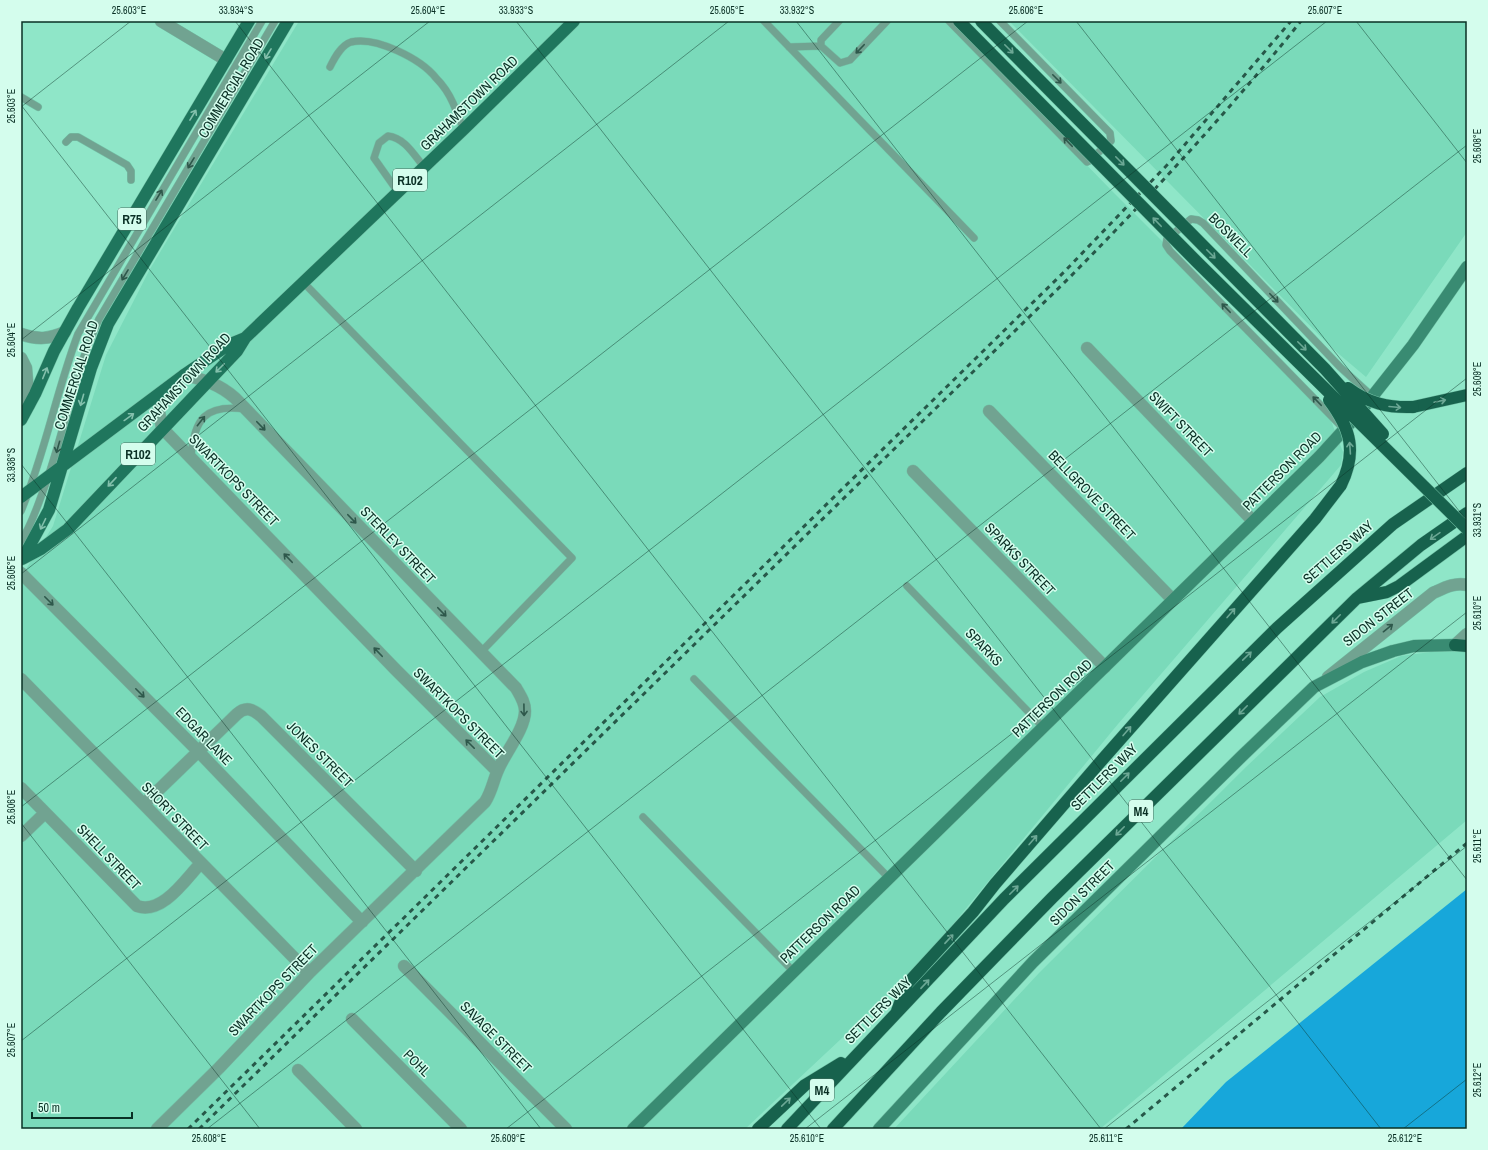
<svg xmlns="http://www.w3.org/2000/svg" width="1488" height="1150" viewBox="0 0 1488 1150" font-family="'Archivo Narrow',sans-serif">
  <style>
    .built { fill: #7adaba }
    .water { fill: #17a7da }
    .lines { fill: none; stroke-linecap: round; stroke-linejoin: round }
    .lane-casing { stroke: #74c2a7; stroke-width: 8 }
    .street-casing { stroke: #74c2a7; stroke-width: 13 }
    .secondary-casing { stroke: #74c2a7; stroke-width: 13 }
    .primary-casing { stroke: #74c2a7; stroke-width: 13 }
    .highway-casing { stroke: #74c2a7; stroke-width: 13 }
    .lane { stroke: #71a391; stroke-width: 7 }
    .street { stroke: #71a391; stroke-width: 12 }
    .secondary { stroke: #398b72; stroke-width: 12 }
    .primary { stroke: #1f765d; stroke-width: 12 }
    .highway { stroke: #17624d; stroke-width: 12 }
    .rail { stroke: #275849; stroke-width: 3; stroke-dasharray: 5 5; stroke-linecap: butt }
    .highway-bridge-casing { stroke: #74c2a7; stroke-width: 13; stroke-linecap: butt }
    .highway-bridge { stroke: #17624d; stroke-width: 12 }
    .oneway { stroke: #2e584b }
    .oneway2 { stroke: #6ca895 }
    .oneway3 { stroke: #83c0ac }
    .ticks { fill: none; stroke: #0a3025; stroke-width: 1; stroke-opacity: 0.45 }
    .labels { text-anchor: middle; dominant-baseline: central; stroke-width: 3; stroke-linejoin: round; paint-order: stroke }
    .shield { fill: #d4fded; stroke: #476e61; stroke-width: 1 }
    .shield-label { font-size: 13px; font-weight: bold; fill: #0a3025 }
    .street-label { font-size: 14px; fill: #0a3025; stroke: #d4fded }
    .neatline { fill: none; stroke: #0a3025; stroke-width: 1.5 }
    .ticks-label { font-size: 10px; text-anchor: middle; fill: #0a3025 }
  </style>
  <rect width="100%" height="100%" fill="#8fe6c8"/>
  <path class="built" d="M299 21H946L1113 192 1269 348 1328 413 1343 452 1341 465 1118 724 954 923 906 978 745 1129H21V577L53 526 106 355 150 269Z
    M1009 21H1467V232L1366 377 1333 349Z
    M1460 648 1467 649V820L1100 1129H894L1039 973 1246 767 1320 697 1364 672 1401 656Z"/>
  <path class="water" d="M1467 889V1129H1181L1226 1082Z"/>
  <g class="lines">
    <g class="lane-casing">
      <path id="lane" d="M764 21 974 238
        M839 21 821 40V46L840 63 850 60 887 21
        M949 21 1087 162 1089 161 1111 141 1110 133 1000 21
        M789 47 821 46
        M330 67C334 59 341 45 351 42 376 36 421 59 436 78 443 85 449 94 453 103 457 112 459 120 464 129
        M21 97 38 107
        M66 142 71 137H78L127 165 131 171V180
        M398 192 374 158 379 143 388 136C405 138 414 155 424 167
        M304 283 572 558 481 652
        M1341 426 1170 251 1166 245 1167 239 1191 219 1198 220 1203 223 1340 367 1373 397
        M191 457C194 419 205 404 245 409
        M21 511C45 454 56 392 78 334L262 21
        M21 541C31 526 36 510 42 494 64 436 73 375 99 319L275 21
        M907 586 1043 727
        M694 679 889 878
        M643 817 793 971"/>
    </g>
    <g class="street-casing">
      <path id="street" d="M161 21 226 60
        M21 334C38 340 49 339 65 332
        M1087 348 1253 521
        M21 358 26 368 29 405
        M160 395 159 411 162 428 396 670 497 771
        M989 411 1173 600
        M913 471 1105 667
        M21 573 198 751 362 922
        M1455 645 1467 634
        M1328 677 1433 593C1444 588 1455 582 1467 585
        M21 679 309 973
        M21 788 137 906C162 915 185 880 200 864
        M144 804 237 714C246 706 252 709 261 716L416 871
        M21 836 45 813
        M404 966 566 1129
        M352 1019 461 1129
        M298 1070 356 1129
        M157 1129 219 1068 309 973 485 802C492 791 493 781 498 770 505 753 525 729 525 711 525 702 520 695 516 688L235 398C219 384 205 380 184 375"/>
    </g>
    <g class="secondary-casing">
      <path id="secondary" d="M1364 407 1413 345 1467 267
        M633 1129 1319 457 1352 421
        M879 1129 1033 962 1242 756 1314 687 1362 662 1393 651 1414 646 1455 645"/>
    </g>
    <g class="primary-casing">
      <path id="primary" d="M21 420 35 394 54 351 78 308 249 21
        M21 497 184 375 228 345 245 338
        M23 558 49 510 91 368 108 324 288 21
        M22 559 41 549 68 529 237 351 245 338 464 129 574 21"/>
    </g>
    <g class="highway-casing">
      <path id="highway" d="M1413 407 1467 395
        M1357 598 1387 592 1399 586 1467 536
        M1455 645 1467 646
        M897 1011 907 984 973 912 995 884 1102 760 1315 519 1341 485
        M758 1129 805 1085 841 1063
        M787 1129 1004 899 1277 628 1393 524 1467 473
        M833 1129 941 1012 1052 898 1357 598 1421 545 1467 513"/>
    </g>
    <use href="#lane" class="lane"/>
    <use href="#street" class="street"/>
    <use href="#secondary" class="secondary"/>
    <use href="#primary" class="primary"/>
    <use href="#highway" class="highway"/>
    <path class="rail" d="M188 1129 1065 271 1169 163 1291 21
      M199 1129 1070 277C1151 195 1229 111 1301 21
      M1126 1129 1467 843"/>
    <g class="highway-bridge-casing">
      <path id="highway-bridge" d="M959 21 1197 262 1467 529
        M981 21 1325 369 1383 434
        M1348 388C1368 403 1388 408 1413 407
        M1329 400C1351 429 1357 452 1341 485"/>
    </g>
    <use href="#highway-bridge" class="highway-bridge"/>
  </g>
  <defs><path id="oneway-shaft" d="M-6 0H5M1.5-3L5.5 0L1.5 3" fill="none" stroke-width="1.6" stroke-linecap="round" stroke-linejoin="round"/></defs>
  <g class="oneway">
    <use href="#oneway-shaft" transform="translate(860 49) rotate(134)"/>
    <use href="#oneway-shaft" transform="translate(1057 79) rotate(45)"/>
    <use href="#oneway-shaft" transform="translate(1068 142) rotate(-134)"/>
    <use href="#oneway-shaft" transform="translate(191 163) rotate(121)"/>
    <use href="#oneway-shaft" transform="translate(159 195) rotate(-59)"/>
    <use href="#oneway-shaft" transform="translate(125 275) rotate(121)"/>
    <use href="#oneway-shaft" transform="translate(1274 298) rotate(46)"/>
    <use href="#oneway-shaft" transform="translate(1226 308) rotate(-134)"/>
    <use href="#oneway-shaft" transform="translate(1317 401) rotate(-134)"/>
    <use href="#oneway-shaft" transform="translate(201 421) rotate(-52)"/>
    <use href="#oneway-shaft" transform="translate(261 426) rotate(46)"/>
    <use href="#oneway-shaft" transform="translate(58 447) rotate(106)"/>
    <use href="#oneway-shaft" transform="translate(352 519) rotate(46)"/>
    <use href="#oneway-shaft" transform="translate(288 558) rotate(-134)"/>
    <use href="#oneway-shaft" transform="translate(49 601) rotate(45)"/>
    <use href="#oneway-shaft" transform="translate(442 612) rotate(46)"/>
    <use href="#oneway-shaft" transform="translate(1388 628) rotate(-39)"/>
    <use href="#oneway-shaft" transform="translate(378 652) rotate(-134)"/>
    <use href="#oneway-shaft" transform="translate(140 693) rotate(45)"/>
    <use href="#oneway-shaft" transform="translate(524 710) rotate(89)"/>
    <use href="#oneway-shaft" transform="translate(470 744) rotate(-135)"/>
  </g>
  <g class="oneway2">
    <use href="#oneway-shaft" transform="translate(1009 49) rotate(45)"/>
    <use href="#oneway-shaft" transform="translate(1120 161) rotate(45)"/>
    <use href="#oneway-shaft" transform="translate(1157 222) rotate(-134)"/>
    <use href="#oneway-shaft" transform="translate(1211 254) rotate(45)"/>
    <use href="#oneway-shaft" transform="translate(1302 346) rotate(45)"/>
    <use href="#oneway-shaft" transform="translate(1440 401) rotate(-12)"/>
    <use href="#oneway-shaft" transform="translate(1395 407) rotate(5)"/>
    <use href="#oneway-shaft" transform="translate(1350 448) rotate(-94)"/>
    <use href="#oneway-shaft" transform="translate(1435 536) rotate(145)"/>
    <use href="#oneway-shaft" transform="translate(1231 613) rotate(-49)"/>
    <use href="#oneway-shaft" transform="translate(1336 619) rotate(135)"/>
    <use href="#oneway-shaft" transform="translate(1247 656) rotate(-44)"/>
    <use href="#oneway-shaft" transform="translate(1243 710) rotate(135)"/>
    <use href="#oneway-shaft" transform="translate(1127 731) rotate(-49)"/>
    <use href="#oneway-shaft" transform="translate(1125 777) rotate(-45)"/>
    <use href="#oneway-shaft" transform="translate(1120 831) rotate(135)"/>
    <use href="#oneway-shaft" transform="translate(1033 840) rotate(-49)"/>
    <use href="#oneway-shaft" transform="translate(1014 890) rotate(-45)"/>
    <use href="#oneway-shaft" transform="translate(949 939) rotate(-47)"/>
    <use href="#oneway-shaft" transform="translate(925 984) rotate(-47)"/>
    <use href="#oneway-shaft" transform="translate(786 1102) rotate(-44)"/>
  </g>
  <g class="oneway3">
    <use href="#oneway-shaft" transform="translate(268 54) rotate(121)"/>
    <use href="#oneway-shaft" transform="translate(193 115) rotate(-59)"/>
    <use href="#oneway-shaft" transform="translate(220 368) rotate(135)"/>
    <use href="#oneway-shaft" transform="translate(45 373) rotate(-68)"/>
    <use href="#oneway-shaft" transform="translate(82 400) rotate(106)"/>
    <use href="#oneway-shaft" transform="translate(129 417) rotate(-36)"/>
    <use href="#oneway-shaft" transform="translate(112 482) rotate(133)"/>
    <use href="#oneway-shaft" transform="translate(43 524) rotate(116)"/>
  </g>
  <path class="ticks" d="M235 21 1101 1129M516 21 1381 1129M796 21 1467 880M1076 21 1467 521M1356 21 1467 163M21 105 821 1129M21 107 131 21M21 340 430 21M21 464 541 1129M21 574 729 21M21 807 1028 21M21 823 260 1129M21 1041 1327 21M207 1129 1467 145M506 1129 1467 378M805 1129 1467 612M1104 1129 1467 846M1403 1129 1467 1079"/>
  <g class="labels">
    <g class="shield">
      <rect x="393" y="169" width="34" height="22" rx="3"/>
      <rect x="118" y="208" width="28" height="22" rx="3"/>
      <rect x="121" y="443" width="34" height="22" rx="3"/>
      <rect x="1129" y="800" width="24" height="22" rx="3"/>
      <rect x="810" y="1079" width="24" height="22" rx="3"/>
    </g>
    <g class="shield-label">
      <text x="410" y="180">R102</text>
      <text x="132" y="219">R75</text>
      <text x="138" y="454">R102</text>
      <text x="1141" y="811">M4</text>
      <text x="822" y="1090">M4</text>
    </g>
    <g class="street-label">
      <text transform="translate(231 88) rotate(-59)">COMMERCIAL ROAD</text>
      <text transform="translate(469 103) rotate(-44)">GRAHAMSTOWN ROAD</text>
      <text transform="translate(1231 235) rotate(45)">BOSWELL</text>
      <text transform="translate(76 375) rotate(-72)">COMMERCIAL ROAD</text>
      <text transform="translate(184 382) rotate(-47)">GRAHAMSTOWN ROAD</text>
      <text transform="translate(1181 424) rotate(46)">SWIFT STREET</text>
      <text transform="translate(1282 471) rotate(-45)">PATTERSON ROAD</text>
      <text transform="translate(234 480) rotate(46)">SWARTKOPS STREET</text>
      <text transform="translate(1092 495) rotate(46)">BELLGROVE STREET</text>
      <text transform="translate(398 545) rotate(46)">STERLEY STREET</text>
      <text transform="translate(1338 552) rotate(-41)">SETTLERS WAY</text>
      <text transform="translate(1020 559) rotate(46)">SPARKS STREET</text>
      <text transform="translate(1378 617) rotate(-38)">SIDON STREET</text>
      <text transform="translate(984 647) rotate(46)">SPARKS</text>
      <text transform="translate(1052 698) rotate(-44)">PATTERSON ROAD</text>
      <text transform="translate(459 713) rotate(45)">SWARTKOPS STREET</text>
      <text transform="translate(204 736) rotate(46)">EDGAR LANE</text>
      <text transform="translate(320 754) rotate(45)">JONES STREET</text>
      <text transform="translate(1104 777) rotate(-45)">SETTLERS WAY</text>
      <text transform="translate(175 816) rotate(46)">SHORT STREET</text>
      <text transform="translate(109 857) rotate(46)">SHELL STREET</text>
      <text transform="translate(1082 893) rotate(-45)">SIDON STREET</text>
      <text transform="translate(820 924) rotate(-44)">PATTERSON ROAD</text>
      <text transform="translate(273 990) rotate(-46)">SWARTKOPS STREET</text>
      <text transform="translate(878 1010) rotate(-45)">SETTLERS WAY</text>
      <text transform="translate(496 1037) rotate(45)">SAVAGE STREET</text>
      <text transform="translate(417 1063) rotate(45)">POHL</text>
    </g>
  </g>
  <rect width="1488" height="1150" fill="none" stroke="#d4fded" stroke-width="44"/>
  <path d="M32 1112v6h100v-6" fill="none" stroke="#0a3025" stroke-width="2"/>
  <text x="38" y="1112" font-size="12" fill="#0a3025" stroke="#d4fded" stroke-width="3" paint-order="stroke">50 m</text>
  <rect x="22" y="22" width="1444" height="1106" class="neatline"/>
  <g class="ticks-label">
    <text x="129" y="14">25.603°E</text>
    <text x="236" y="14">33.934°S</text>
    <text x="428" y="14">25.604°E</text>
    <text x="516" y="14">33.933°S</text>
    <text x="727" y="14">25.605°E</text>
    <text x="797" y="14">33.932°S</text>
    <text x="1026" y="14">25.606°E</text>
    <text x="1325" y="14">25.607°E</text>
    <text transform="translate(11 106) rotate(-90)" y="4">25.603°E</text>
    <text transform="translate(1477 146) rotate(-90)" y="4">25.608°E</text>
    <text transform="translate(11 340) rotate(-90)" y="4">25.604°E</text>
    <text transform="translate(1477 379) rotate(-90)" y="4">25.609°E</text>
    <text transform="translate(11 465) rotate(-90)" y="4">33.936°S</text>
    <text transform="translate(1477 520) rotate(-90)" y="4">33.931°S</text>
    <text transform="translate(11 573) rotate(-90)" y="4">25.605°E</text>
    <text transform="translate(1477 613) rotate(-90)" y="4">25.610°E</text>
    <text transform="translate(11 807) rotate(-90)" y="4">25.606°E</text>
    <text transform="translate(1477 846) rotate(-90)" y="4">25.611°E</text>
    <text transform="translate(11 1040) rotate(-90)" y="4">25.607°E</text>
    <text transform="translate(1477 1080) rotate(-90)" y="4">25.612°E</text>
    <text x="209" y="1142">25.608°E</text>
    <text x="508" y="1142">25.609°E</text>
    <text x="807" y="1142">25.610°E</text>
    <text x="1106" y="1142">25.611°E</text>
    <text x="1405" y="1142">25.612°E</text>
  </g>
</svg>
